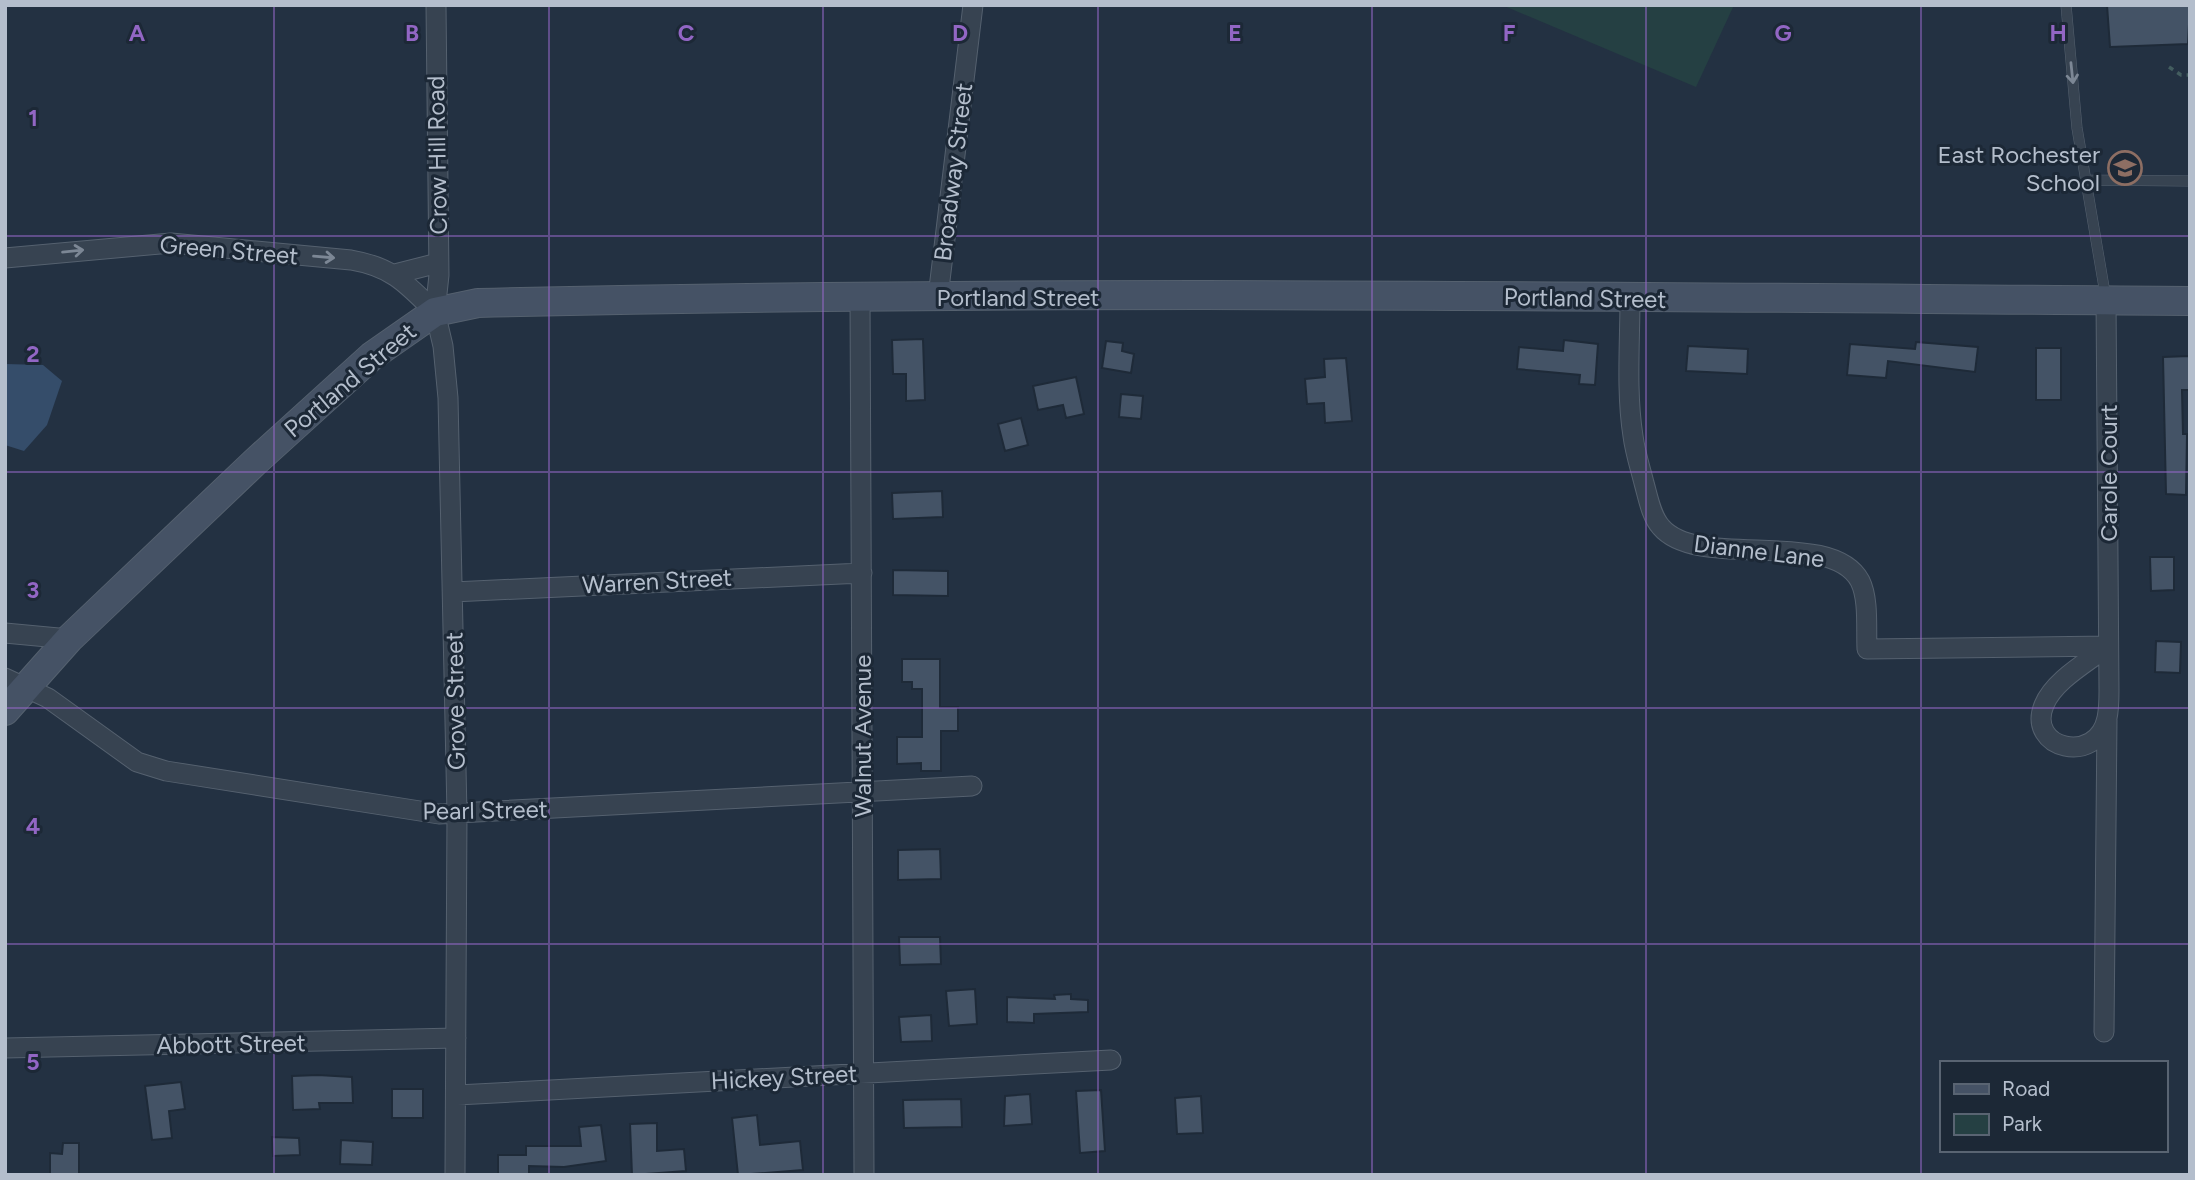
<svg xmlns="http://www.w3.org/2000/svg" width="2195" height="1180" viewBox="0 0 2195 1180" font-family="Figtree,sans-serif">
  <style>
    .green { fill: #254043 }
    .water { fill: #354d6a }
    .building { fill: #445366; stroke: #1e2a38; stroke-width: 2 }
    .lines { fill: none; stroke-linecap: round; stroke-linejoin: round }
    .lane-casing { stroke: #55616f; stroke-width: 11 }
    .street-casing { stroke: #55616f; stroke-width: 21 }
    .secondary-casing { stroke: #55616f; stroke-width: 30 }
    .path { stroke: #435d5f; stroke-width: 3.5; stroke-dasharray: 5 5; stroke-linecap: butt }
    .lane { stroke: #374351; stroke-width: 10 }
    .street { stroke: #374351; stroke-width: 19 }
    .secondary { stroke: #455265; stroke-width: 28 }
    .oneway { stroke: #7c8795 }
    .grid { fill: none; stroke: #9266c4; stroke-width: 2; stroke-opacity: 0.55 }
    .labels { text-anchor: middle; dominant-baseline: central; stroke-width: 6; stroke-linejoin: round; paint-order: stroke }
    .poi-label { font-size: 24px; fill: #b4becc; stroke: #1c2836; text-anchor: end }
    .street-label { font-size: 24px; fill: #b4becc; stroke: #1c2836 }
    .grid-label { font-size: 23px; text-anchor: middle; font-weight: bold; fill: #9266c4; stroke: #1c2836; stroke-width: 6; stroke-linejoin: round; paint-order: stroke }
  </style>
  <rect width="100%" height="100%" fill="#233142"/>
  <path class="green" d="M1502 5H1734L1696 87Z"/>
  <path class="water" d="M5 364 43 365 62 381 47 425 24 451 5 445Z"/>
  <path class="building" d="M2107 5H2190L2188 44 2110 47Z
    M923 339 925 400 906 401V374H893L892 340Z
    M1564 340 1598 344 1595 385 1579 384 1580 375 1517 369 1519 347 1563 351Z
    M1106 341 1123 343 1122 351 1134 354 1131 373 1102 368Z
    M1916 342 1978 347 1975 372 1888 361 1886 378 1847 375 1850 344 1915 349Z
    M1688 346 1748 349 1747 374 1686 371Z
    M2036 348H2061V400H2036Z
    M2189 356 2190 390H2182L2183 434H2187L2186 495 2166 494 2163 357Z
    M1346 358 1352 421 1325 423 1324 403 1307 404 1305 379 1325 377 1324 359Z
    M1076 377 1084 414 1066 418 1063 405 1038 410 1033 386Z
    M1121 394 1143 396 1141 419 1119 417Z
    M1021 418 1028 445 1005 451 998 424Z
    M942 491 943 517 893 519 892 493Z
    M2150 557H2174V590L2151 591Z
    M893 570 948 571V596L893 595Z
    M2156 641 2181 642 2180 673 2155 672Z
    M902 659H940V707H958V731H941V771H921V763L897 764V737H922V689H912V682H902Z
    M940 849 941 879 898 880V850Z
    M899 937H940L941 964 900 965Z
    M975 989 977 1024 949 1026 946 991Z
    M1071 994V999L1088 1000V1012L1034 1014V1023L1007 1022V997L1055 999 1054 995Z
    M931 1015 932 1041 901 1042 899 1017Z
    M318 1075 352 1077 353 1103H319L320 1109 293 1110 292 1076Z
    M181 1082 185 1109 169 1111 172 1138 152 1140 145 1086Z
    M392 1089H423V1118H392Z
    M1101 1090 1105 1151 1080 1153 1076 1091Z
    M1030 1094 1032 1124 1004 1126 1005 1096Z
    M1201 1096 1203 1133 1177 1134 1175 1098Z
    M961 1099 962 1127 904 1128 903 1100Z
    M757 1115 760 1145 800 1141 803 1170 738 1175 732 1118Z
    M657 1123V1151L684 1149 686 1171 632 1175 630 1124Z
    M601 1125 606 1161 564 1167 529 1166V1175H498V1155H526V1146H581L579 1127Z
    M272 1137 299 1138 300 1155 273 1156Z
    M341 1140 373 1142 372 1165 340 1164Z
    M63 1143H79V1175H50V1153L62 1154Z"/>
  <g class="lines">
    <g class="lane-casing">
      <path id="lane" d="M2066 5 2077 128 2106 299
        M2088 180 2190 181"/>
    </g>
    <g class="street-casing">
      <path id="street" d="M436 5 439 275 435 312 443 346 448 398 457 814 455 1175
        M5 258 171 243 351 260C392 267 406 283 435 312
        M395 274 438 263
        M938 297 973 5
        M860 298 864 1175
        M1630 298C1630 343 1626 391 1633 436 1635 452 1640 467 1644 483 1648 497 1651 516 1661 527 1698 571 1831 527 1860 581 1869 599 1866 628 1867 649L2108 646
        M2106 300 2109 690C2109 699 2109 709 2107 718 2097 766 2026 749 2044 705 2054 680 2088 662 2108 646
        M453 592 862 573
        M5 633 69 639
        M5 678 48 698 137 762 166 771 439 814 972 786
        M2104 1032 2107 720
        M5 1048 456 1038
        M457 1095 1111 1060"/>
    </g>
    <g class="secondary-casing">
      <path id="secondary" d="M5 711 69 639 255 462 372 356 435 312 478 303C1048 289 1619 297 2190 301"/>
    </g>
    <path class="path" d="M2169 67 2181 75H2190"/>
    <use href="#lane" class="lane"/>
    <use href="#street" class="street"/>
    <use href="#secondary" class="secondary"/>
  </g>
  <defs><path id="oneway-shaft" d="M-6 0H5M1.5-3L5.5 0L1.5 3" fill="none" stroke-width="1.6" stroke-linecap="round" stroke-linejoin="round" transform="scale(1.75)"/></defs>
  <g class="oneway">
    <use href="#oneway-shaft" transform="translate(2072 73) rotate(84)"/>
    <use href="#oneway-shaft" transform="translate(73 251) rotate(-6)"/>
    <use href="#oneway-shaft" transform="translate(324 257) rotate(5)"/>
  </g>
  <path class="grid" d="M274 5V1175M549 5V1175M823 5V1175M1098 5V1175M1372 5V1175M1646 5V1175M1921 5V1175M5 236H2190M5 472H2190M5 708H2190M5 944H2190"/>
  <defs>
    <g id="school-ring" transform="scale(1.75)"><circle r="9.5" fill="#1c2836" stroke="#8d6e63" stroke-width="1.5"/><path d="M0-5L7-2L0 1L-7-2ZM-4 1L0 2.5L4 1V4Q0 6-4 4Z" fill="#8d6e63"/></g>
  </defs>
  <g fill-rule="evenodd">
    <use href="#school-ring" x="2125" y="168"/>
  </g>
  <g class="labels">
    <g class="poi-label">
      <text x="2100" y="154">East Rochester<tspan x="2100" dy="28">School</tspan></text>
    </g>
    <g class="street-label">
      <text transform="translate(437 155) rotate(-91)">Crow Hill Road</text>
      <text transform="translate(953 172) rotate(-83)">Broadway Street</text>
      <text transform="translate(229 250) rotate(5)">Green Street</text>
      <text x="1018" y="297">Portland Street</text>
      <text transform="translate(1585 298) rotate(1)">Portland Street</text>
      <text transform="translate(350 380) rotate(-40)">Portland Street</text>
      <text transform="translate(2108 473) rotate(-90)">Carole Court</text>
      <text transform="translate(1759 551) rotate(7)">Dianne Lane</text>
      <text transform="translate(657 581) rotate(-3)">Warren Street</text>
      <text transform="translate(455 701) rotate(-91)">Grove Street</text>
      <text transform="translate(862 736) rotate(-90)">Walnut Avenue</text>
      <text transform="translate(485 810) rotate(-1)">Pearl Street</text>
      <text transform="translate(231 1044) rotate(-1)">Abbott Street</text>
      <text transform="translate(784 1077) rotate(-3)">Hickey Street</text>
    </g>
  </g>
  <g class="grid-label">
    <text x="137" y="41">A</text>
    <text x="412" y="41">B</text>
    <text x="686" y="41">C</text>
    <text x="960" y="41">D</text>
    <text x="1235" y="41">E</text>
    <text x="1509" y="41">F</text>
    <text x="1783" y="41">G</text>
    <text x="2058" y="41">H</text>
    <text x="33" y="126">1</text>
    <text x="33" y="362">2</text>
    <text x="33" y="598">3</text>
    <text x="33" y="834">4</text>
    <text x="33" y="1070">5</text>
  </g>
  <rect width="2195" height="1180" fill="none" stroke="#b4becc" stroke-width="14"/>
  <rect x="1940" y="1061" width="228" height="91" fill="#1c2836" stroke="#596472" stroke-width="2"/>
  <rect x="1954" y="1084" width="35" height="10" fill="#455265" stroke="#596472" stroke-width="2"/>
  <text x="2002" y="1096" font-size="21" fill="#b4becc">Road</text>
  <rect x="1954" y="1114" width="35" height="21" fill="#254043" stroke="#596472" stroke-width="2"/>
  <text x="2002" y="1131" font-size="21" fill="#b4becc">Park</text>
</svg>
